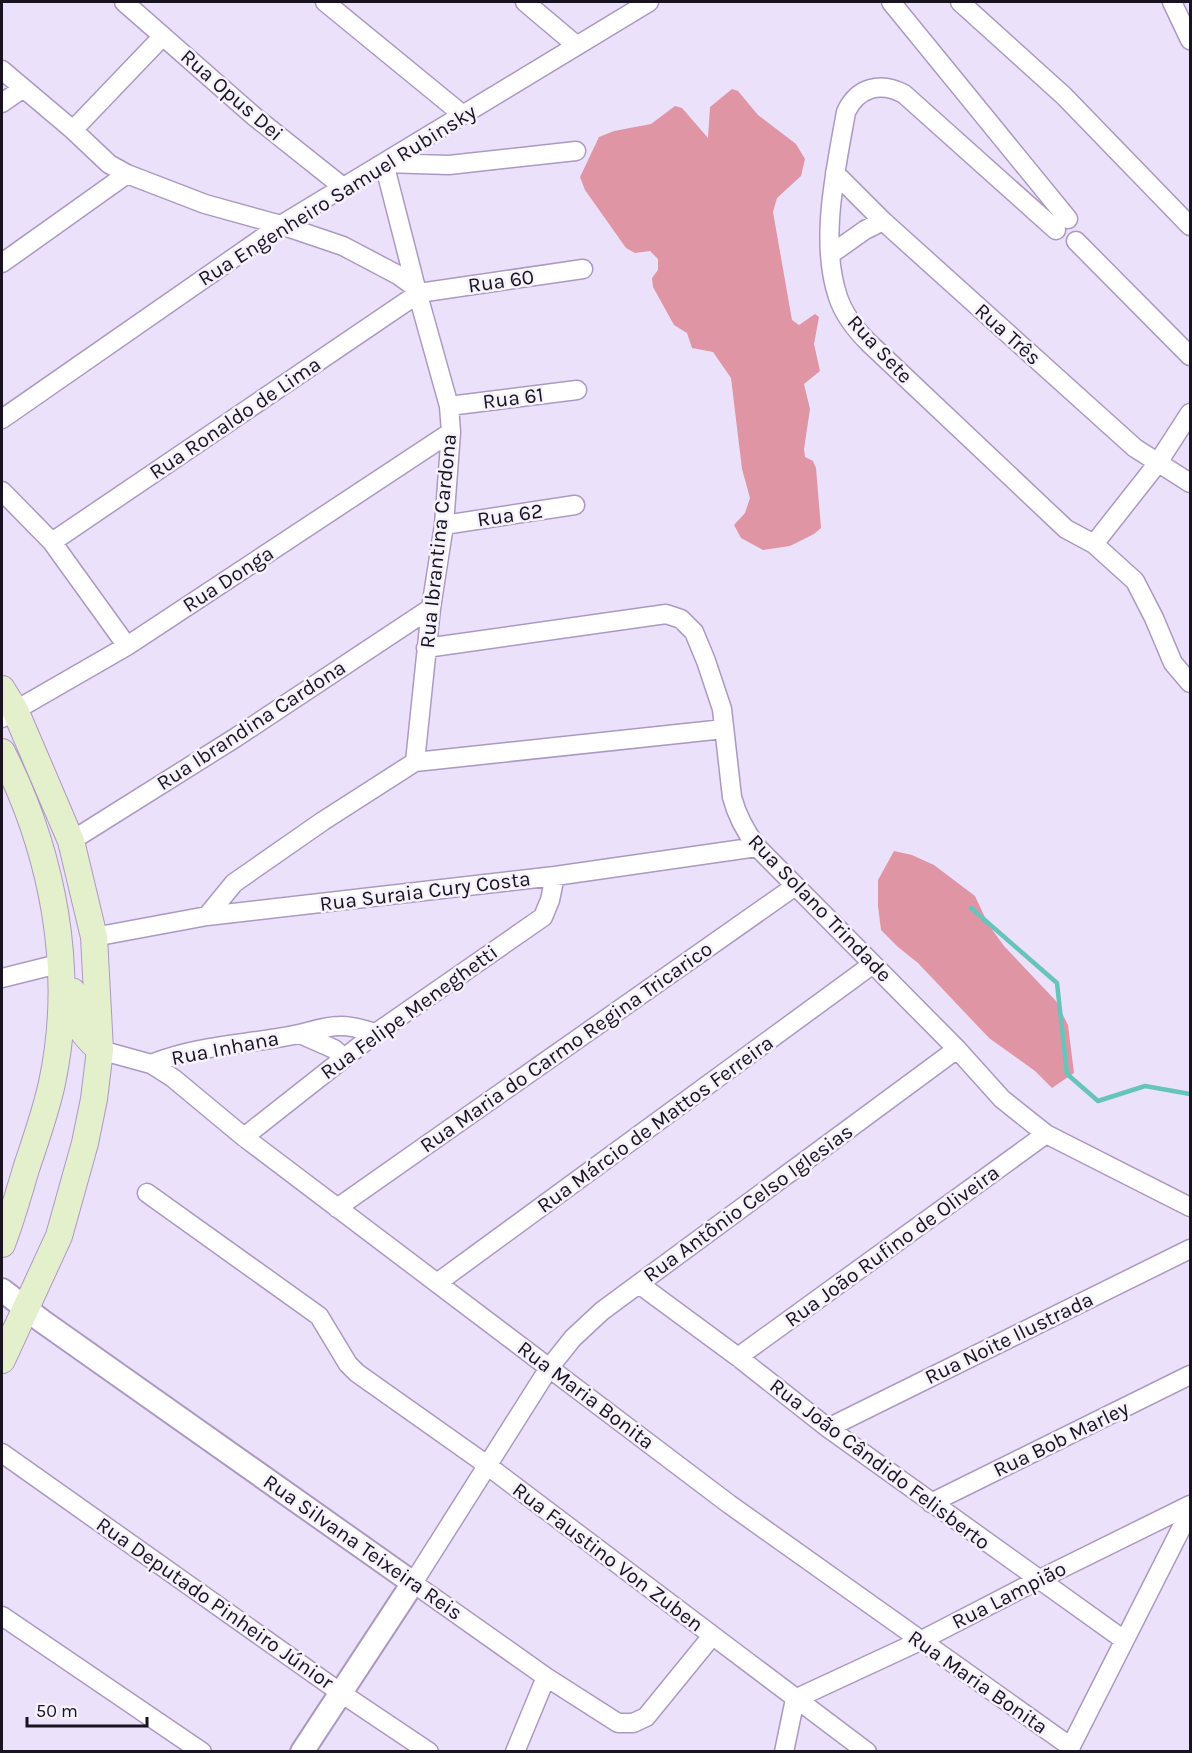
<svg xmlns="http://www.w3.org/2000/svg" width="1192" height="1753" viewBox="0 0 1192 1753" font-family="Karla,sans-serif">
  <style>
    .forest { fill: #df95a4 }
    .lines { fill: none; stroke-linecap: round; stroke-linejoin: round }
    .stream { stroke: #67c4ba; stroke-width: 4.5 }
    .minor-casing { stroke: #ac99c3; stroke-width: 21 }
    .tertiary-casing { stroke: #ac99c3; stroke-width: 26 }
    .secondary-casing { stroke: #ac99c3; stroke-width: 28 }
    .minor { stroke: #fff; stroke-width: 18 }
    .tertiary { stroke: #fff; stroke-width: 22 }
    .secondary { stroke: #e4f0cc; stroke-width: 26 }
    .labels { text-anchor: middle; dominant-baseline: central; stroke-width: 5; stroke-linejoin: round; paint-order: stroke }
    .street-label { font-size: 21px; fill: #191221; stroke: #f6f2fb }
  </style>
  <rect width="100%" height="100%" fill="#ece1fb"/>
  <path class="forest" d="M732 89 738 91 758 115 796 144 805 159 801 176 777 198 773 212 792 320 799 325 815 314 819 317 814 344 820 371 804 384 810 409 804 449 805 457 813 461 816 468 821 528 814 534 790 546 763 550 741 538 734 525 745 513 750 498 742 469 731 378 713 352 692 348 687 333 674 325 653 287 652 278 658 270V259L650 251 635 253 626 248 585 190 580 177 599 137 614 131 651 124 675 106 682 108 708 138 710 107Z
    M894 851 912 855 934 865 975 896 988 924 1004 946 1056 1001 1068 1025 1074 1073 1052 1088 1035 1071 989 1038 918 963 898 947 881 930 878 906V880Z"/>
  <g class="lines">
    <path class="stream" d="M971 908 1057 983 1067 1074 1098 1101 1145 1086 1190 1094"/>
    <g class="minor-casing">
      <path id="minor" d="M124 2 255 117 343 187
        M325 2 463 115
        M525 2 576 45
        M891 2 1068 219
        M960 2 1064 96 1190 226
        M1172 2 1190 40
        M2 70 73 130 109 164 127 174 205 204 281 225 343 246 398 275 416 288 449 406 451 432 444 525 431 608 415 762
        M2 103 22 89
        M73 130 163 36
        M835 173 883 221 1135 448 1190 483
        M1056 230 904 94C880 81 857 88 846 112 836 169 819 241 838 297 844 315 856 330 869 343L1066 529 1094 544 1135 581 1154 618 1173 663 1190 683
        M1076 241 1190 356
        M831 254 865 230 883 221
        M2 263 127 174
        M416 288 384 163 449 165 576 151
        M449 406 577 390
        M2 419 281 225 649 2
        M2 491 52 542 127 646
        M444 525 575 505
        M52 542 419 293 583 269
        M1094 544 1157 464 1190 413
        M426 648 666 614 681 619 694 632 706 661 722 709 732 797C737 816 745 831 757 847L957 1049 1002 1099 1046 1134 1190 1207
        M2 718 127 646 451 432
        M71 841 235 738 431 608
        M207 916 234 883 323 821 415 762 724 729
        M94 937 207 916 555 876 757 847
        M2 978 62 963
        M300 1034 334 1049 344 1058
        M100 1050 151 1064 173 1078 244 1137 729 1504 1071 1747
        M151 1064C202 1044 247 1045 299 1034 313 1031 325 1026 340 1026 351 1025 364 1030 376 1033
        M244 1137 376 1033 543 917 550 900 555 876
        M147 1193 319 1316 348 1364 357 1373 480 1460 867 1752
        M337 1208 794 887
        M437 1283 873 964
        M639 1284 738 1357 828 1428 1124 1640
        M738 1357 1046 1134
        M828 1428 1190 1249
        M2 1453 341 1693 429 1752
        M931 1503 1190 1375
        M2 1616 202 1752
        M712 1636 646 1717 633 1723H618L546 1677 413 1583 549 1368 573 1338 602 1311 957 1049
        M795 1699 920 1641 1038 1580 1190 1505
        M515 1752 546 1677
        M784 1752 795 1699
        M1068 1752 1190 1511"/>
    </g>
    <g class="tertiary-casing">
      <path id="tertiary" d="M2 1290 42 1321 413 1583 302 1752"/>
    </g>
    <g class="secondary-casing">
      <path id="secondary" d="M2 689 15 710 71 841 94 937 100 1050 94 1099 85 1143 59 1236 2 1360
        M2 752C53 853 76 970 52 1083 46 1111 36 1139 27 1166 19 1192 12 1218 2 1244
        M72 991C77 1023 75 1027 100 1050"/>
    </g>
    <use href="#minor" class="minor"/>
    <use href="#tertiary" class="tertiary"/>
    <use href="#secondary" class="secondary"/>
  </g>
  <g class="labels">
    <g class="street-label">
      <text transform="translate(232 95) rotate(41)">Rua Opus Dei</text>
      <text transform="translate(337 195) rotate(-32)">Rua Engenheiro Samuel Rubinsky</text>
      <text transform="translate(501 281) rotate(-8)">Rua 60</text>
      <text transform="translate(1008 334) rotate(42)">Rua Três</text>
      <text transform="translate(880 349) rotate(47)">Rua Sete</text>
      <text transform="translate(513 398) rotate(-7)">Rua 61</text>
      <text transform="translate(235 418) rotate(-34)">Rua Ronaldo de Lima</text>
      <text transform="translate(510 515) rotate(-8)">Rua 62</text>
      <text transform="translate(438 541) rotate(-84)">Rua Ibrantina Cardona</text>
      <text transform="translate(228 579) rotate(-33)">Rua Donga</text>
      <text transform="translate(251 725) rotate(-33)">Rua Ibrandina Cardona</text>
      <text transform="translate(425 891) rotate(-7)">Rua Suraia Cury Costa</text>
      <text transform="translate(820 908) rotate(46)">Rua Solano Trindade</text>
      <text transform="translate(409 1012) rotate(-36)">Rua Felipe Meneghetti</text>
      <text transform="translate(566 1047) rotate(-35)">Rua Maria do Carmo Regina Tricarico</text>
      <text transform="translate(225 1048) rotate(-11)">Rua Inhana</text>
      <text transform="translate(655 1124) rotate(-36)">Rua Márcio de Mattos Ferreira</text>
      <text transform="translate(748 1203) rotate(-36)">Rua Antônio Celso Iglesias</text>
      <text transform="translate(892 1246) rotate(-36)">Rua João Rufino de Oliveira</text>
      <text transform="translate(1009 1338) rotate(-26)">Rua Noite Ilustrada</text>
      <text transform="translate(586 1395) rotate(37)">Rua Maria Bonita</text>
      <text transform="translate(1061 1439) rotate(-26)">Rua Bob Marley</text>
      <text transform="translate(880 1464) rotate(37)">Rua João Cândido Felisberto</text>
      <text transform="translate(363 1547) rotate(35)">Rua Silvana Teixeira Reis</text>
      <text transform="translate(608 1557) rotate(37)">Rua Faustino Von Zuben</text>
      <text transform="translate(1009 1595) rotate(-27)">Rua Lampião</text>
      <text transform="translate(215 1603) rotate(35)">Rua Deputado Pinheiro Júnior</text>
      <text transform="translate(978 1682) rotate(35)">Rua Maria Bonita</text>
    </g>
  </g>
  <rect width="1192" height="1753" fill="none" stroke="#191221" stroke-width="6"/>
  <path d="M27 1717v9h120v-9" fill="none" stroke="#191221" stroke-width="3"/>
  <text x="36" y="1717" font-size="18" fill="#191221" stroke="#f6f2fb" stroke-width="4.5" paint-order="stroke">50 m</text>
</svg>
